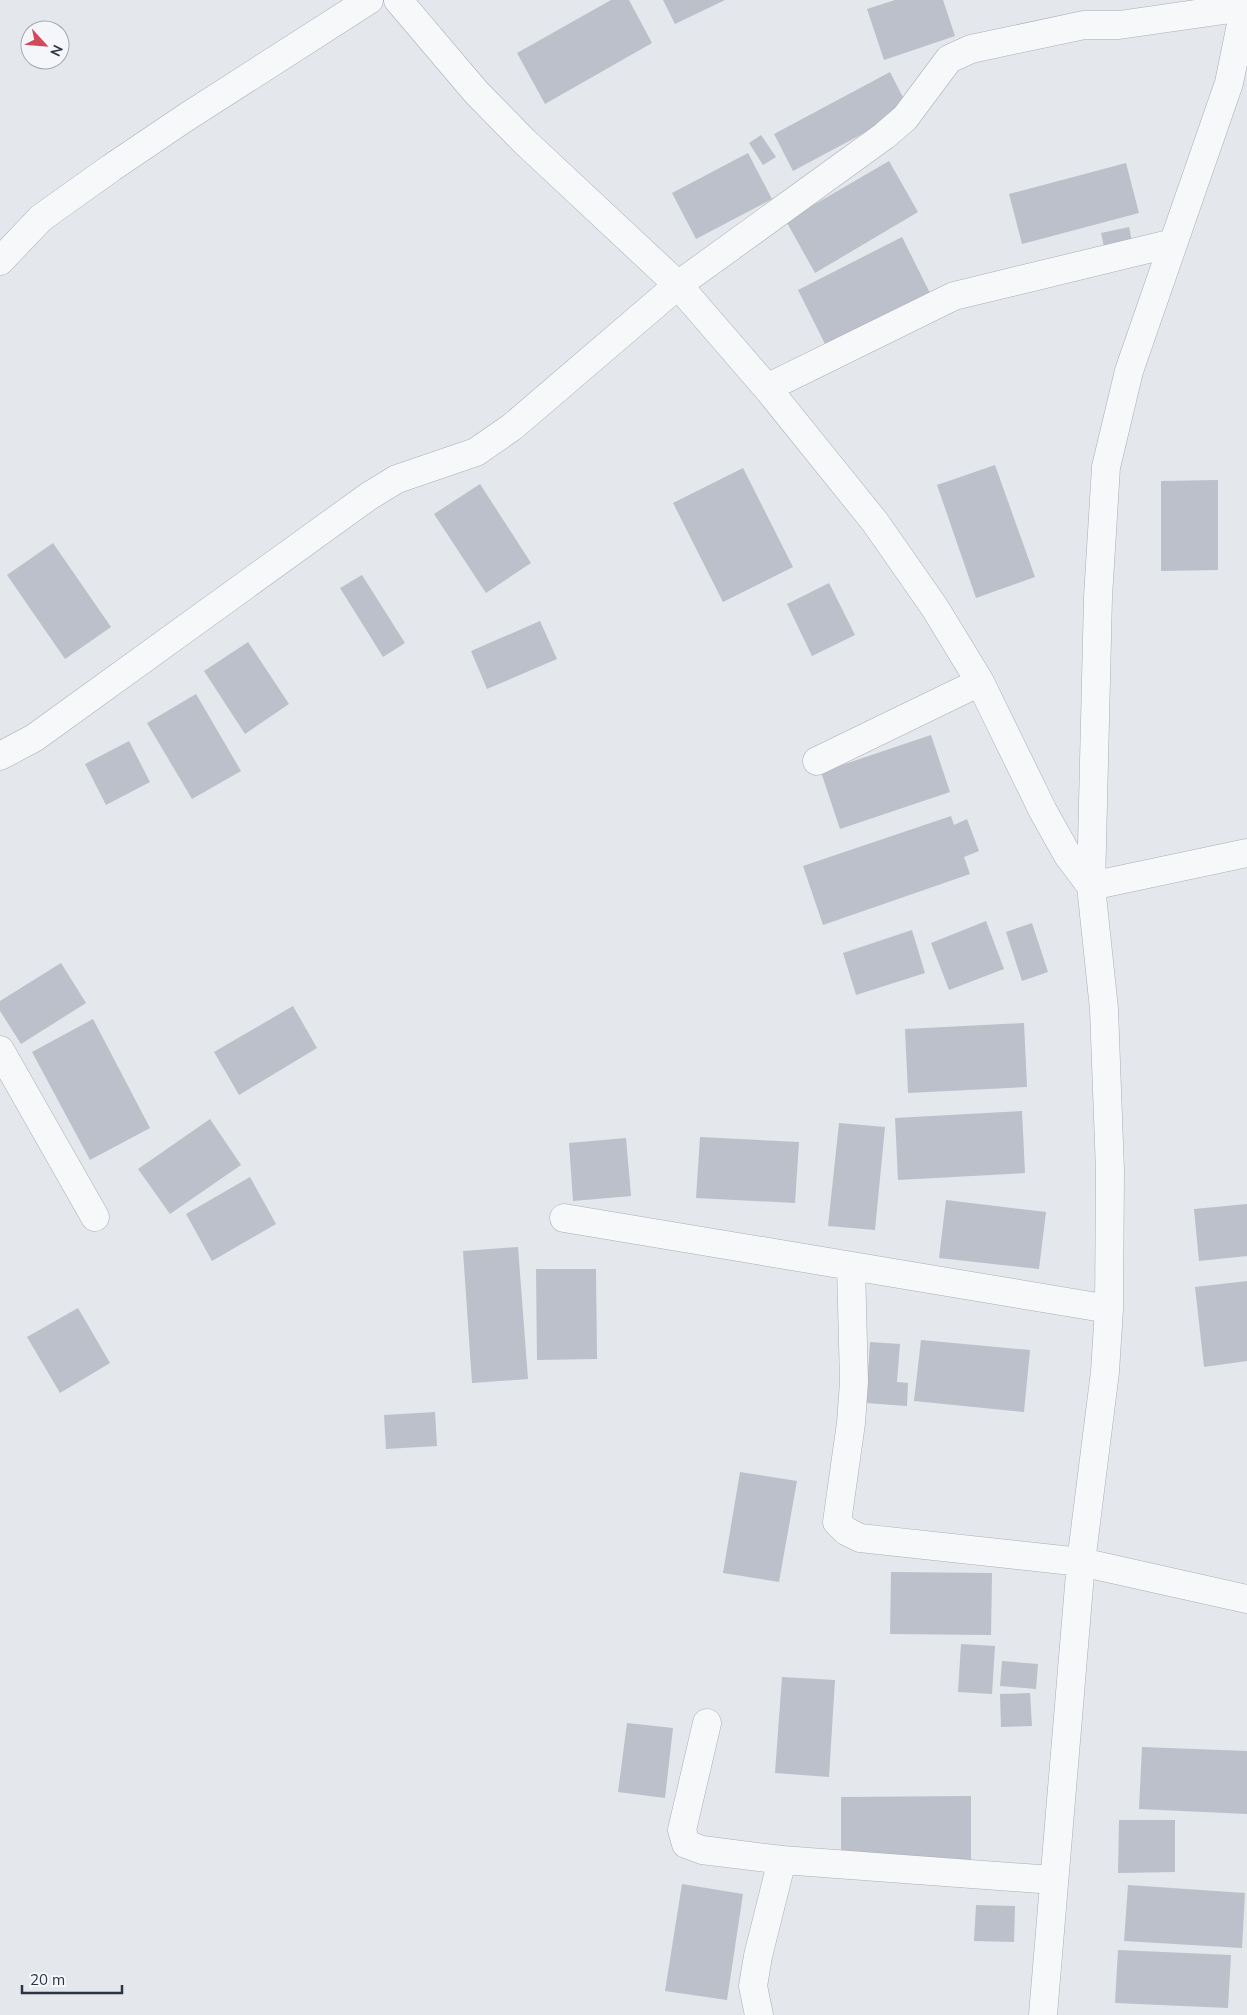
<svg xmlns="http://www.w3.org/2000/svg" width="1247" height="2015" viewBox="0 0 1247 2015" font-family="Mulish,sans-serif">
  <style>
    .building { fill: #bbc0ca }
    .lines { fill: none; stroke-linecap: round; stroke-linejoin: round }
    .minor-casing { stroke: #a9aeb7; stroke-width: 29 }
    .minor { stroke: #f7f8fa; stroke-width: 28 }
  </style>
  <rect width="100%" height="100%" fill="#e4e7ec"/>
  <path class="building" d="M611 0H629L652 43 545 104 517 53Z
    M663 0H725L675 24Z
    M895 0H943L955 36 884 60 867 9Z
    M890 72 909 109 793 171 774 134Z
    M761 135 776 157 763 165 749 143Z
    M748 153 772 199 696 239 672 193Z
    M889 161 918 212 815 273 786 221Z
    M1126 163 1139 213 1022 244 1009 194Z
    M1129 227 1133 246 1105 252 1101 233Z
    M902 237 930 293 826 346 798 290Z
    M995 465 1035 577 976 598 937 485Z
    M743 468 793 567 723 602 673 503Z
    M1218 480V570L1161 571V481Z
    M480 484 531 563 486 593 434 514Z
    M53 543 111 627 65 659 7 575Z
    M362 575 405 643 383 657 340 588Z
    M829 583 855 635 812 656 787 604Z
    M540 621 557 659 487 689 471 651Z
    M248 642 289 704 245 734 204 671Z
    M196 694 241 771 192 799 147 723Z
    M931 735 950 792 840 829 821 772Z
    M129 741 150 782 106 805 85 764Z
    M951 816 954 825 967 819 979 851 964 857 970 874 823 925 803 866Z
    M986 921 1004 969 949 990 931 943Z
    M1032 923 1048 972 1022 981 1006 932Z
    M912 930 925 973 856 995 843 953Z
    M61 963 86 1003 21 1044 0 1011V1001Z
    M293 1006 317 1048 239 1095 214 1052Z
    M93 1019 150 1128 90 1160 32 1052Z
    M1024 1023 1027 1087 908 1093 905 1029Z
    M1022 1111 1025 1173 898 1180 895 1118Z
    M210 1119 241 1165 170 1214 138 1169Z
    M839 1123 885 1127 875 1230 828 1226Z
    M700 1137 799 1142 795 1203 696 1198Z
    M626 1138 631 1196 573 1201 569 1143Z
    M250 1177 276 1224 212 1261 186 1214Z
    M946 1200 1046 1212 1039 1269 939 1258Z
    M1247 1204V1256L1199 1261 1194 1209Z
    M518 1247 528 1379 472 1383 463 1251Z
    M536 1269H596L597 1359 537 1360Z
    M1247 1281V1361L1204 1367 1195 1287Z
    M78 1308 110 1363 60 1393 27 1337Z
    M921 1340 1030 1350 1024 1412 914 1401Z
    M870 1342 900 1344 897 1382 908 1383 907 1406 866 1403Z
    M435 1412 437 1446 386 1449 384 1415Z
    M740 1472 797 1481 779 1582 723 1573Z
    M891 1572 992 1573 991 1635 890 1634Z
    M961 1644 995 1646 992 1694 958 1692Z
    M1002 1661 1038 1664 1036 1689 1000 1686Z
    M782 1677 835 1680 829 1777 775 1773Z
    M1030 1693 1032 1726 1001 1727 1000 1694Z
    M627 1723 673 1728 665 1798 618 1792Z
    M1142 1747 1247 1751V1814L1139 1809Z
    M971 1796V1860L841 1862V1797Z
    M1119 1820H1175V1872L1118 1873Z
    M682 1884 743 1894 727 2000 665 1991Z
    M1128 1885 1245 1893 1242 1948 1124 1941Z
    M976 1905 1015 1906 1014 1942 974 1941Z
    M1118 1950 1231 1955 1228 2008 1115 2003Z"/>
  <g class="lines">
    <g class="minor-casing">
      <path id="minor" d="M398 0 476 92 525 142 678 285 767 388 875 522 935 608 980 682 1043 811 1067 854 1091 886 1104 1009 1110 1171 1109 1309 1105 1372 1081 1562 1043 2015
        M1246 0 1229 83 1129 371 1106 467 1098 597 1091 886 1247 853
        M0 261 41 218 111 168 185 118 369 0
        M767 388 954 296 1173 243
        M0 756 34 738 369 496 397 479 476 452 512 427 678 285 884 136 905 118 949 59 971 49 1084 25H1119L1245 7
        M817 761 980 682
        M0 1050 95 1217
        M564 1218 1109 1309
        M851 1266 854 1382 851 1423 837 1522 846 1531 860 1538 1081 1562 1247 1599
        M707 1723 682 1830 686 1844 702 1850 782 1860 1053 1880
        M759 2015 753 1986 758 1956 782 1860"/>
    </g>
    <use href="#minor" class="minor"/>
  </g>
  <g transform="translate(45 45) rotate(116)"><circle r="24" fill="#f4f6f9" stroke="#a4a8b1"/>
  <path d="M0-4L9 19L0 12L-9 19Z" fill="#d1495b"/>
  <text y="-8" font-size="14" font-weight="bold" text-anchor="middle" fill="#2b3445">N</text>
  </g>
  <path d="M22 1985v8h100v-8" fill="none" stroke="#2b3445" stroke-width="2.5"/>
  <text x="30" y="1985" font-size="15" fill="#2b3445" stroke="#f4f6f9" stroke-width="4" paint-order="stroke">20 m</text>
</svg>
